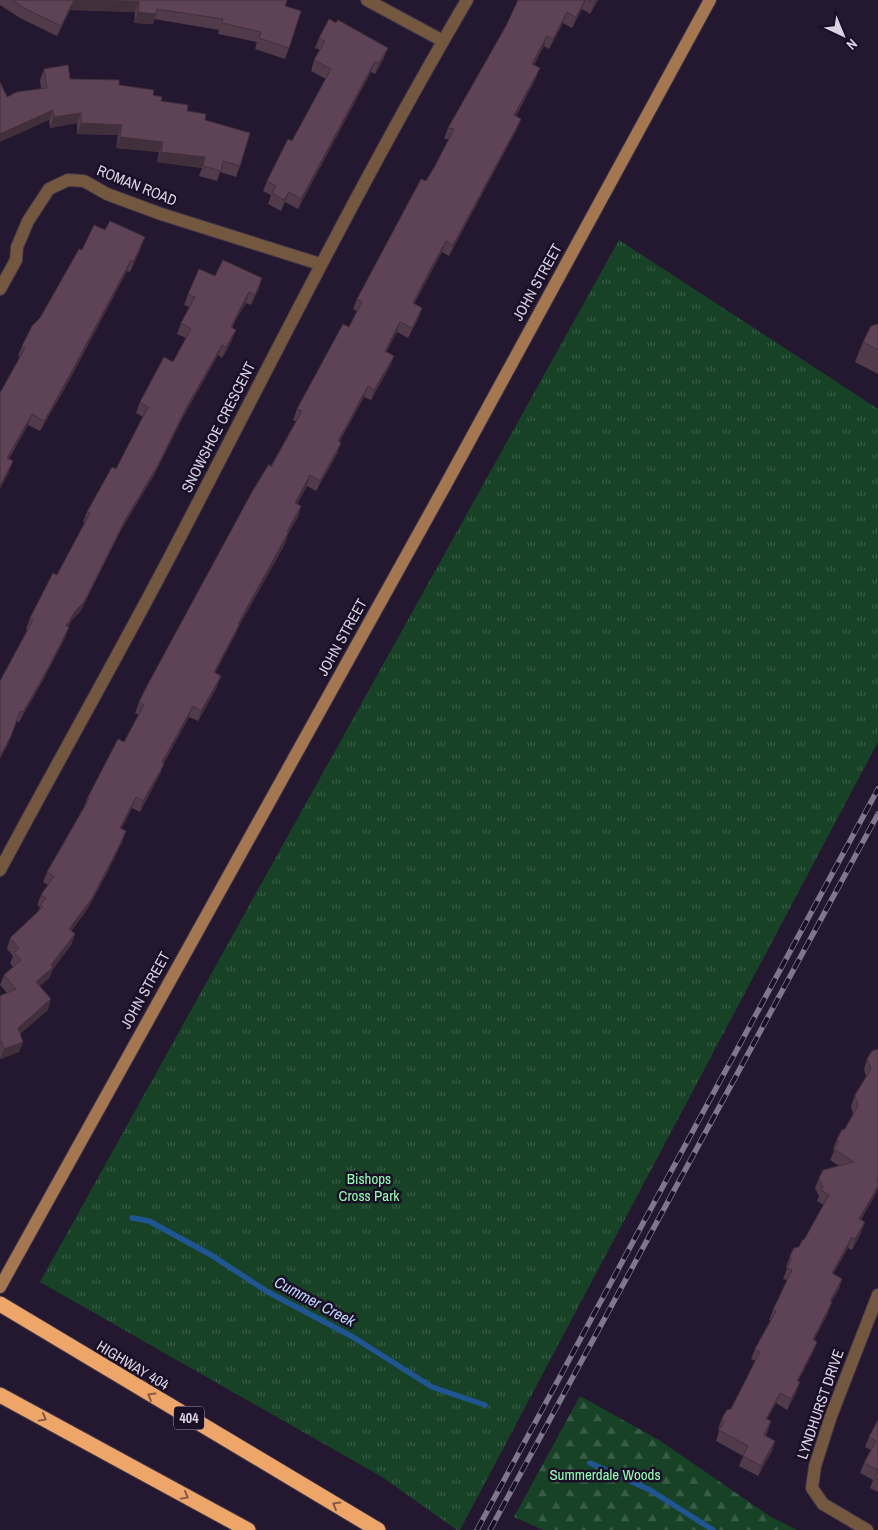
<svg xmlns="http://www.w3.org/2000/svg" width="878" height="1530" viewBox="0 0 878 1530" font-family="'Archivo Narrow',sans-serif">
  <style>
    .forest { fill: url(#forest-firs) }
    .park { fill: url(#park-tufts) }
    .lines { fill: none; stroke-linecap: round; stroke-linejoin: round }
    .stream { stroke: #1f5592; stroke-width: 5.5 }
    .street-casing { stroke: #3d3249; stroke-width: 14 }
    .secondary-casing { stroke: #3d3249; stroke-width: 14 }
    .highway-casing { stroke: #3d3249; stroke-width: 17 }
    .street { stroke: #74573f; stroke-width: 12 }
    .secondary { stroke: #a47750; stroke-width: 12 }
    .highway { stroke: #eda668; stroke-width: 15 }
    .rail-casing { stroke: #80778b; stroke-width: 5.5 }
    .rail { stroke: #1a0f26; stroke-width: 4; stroke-dasharray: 11; stroke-linecap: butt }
    .wall { fill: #513a4a }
    .shaded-wall { fill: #422f3c }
    .building { fill: #5e4356; stroke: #422f3c }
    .oneway { stroke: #845a47 }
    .labels { text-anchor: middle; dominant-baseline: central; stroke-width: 5; stroke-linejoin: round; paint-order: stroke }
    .shield { fill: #1a0f26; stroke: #a098aa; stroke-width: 1 }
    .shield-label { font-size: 14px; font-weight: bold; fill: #dad3e3 }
    .street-label { font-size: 15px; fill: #dad3e3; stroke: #1a0f26 }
    .park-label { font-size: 15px; fill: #92ffb4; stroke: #1a0f26 }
    .water-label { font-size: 16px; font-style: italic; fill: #b9d5f9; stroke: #1a0f26 }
  </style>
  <defs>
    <pattern id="forest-firs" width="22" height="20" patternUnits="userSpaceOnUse" patternTransform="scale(1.25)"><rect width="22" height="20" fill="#174226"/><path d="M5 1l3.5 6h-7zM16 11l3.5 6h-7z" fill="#385c45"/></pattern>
    <pattern id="park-tufts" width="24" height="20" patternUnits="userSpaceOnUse" patternTransform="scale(1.25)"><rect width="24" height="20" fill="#174226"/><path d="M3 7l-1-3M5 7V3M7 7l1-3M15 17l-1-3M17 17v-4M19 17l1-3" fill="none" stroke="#385c45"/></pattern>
  </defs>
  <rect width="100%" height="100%" fill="#231830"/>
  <path class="forest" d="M580 1396 659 1440 771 1517 797 1530H543L514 1517Z"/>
  <path class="park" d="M619 240 878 409V742L460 1530H457L382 1477 40 1282Z"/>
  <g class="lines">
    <path class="stream" d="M132 1218 149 1221 211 1255 268 1292 353 1337 432 1387 485 1405
      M590 1463 650 1490 713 1530"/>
    <g class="street-casing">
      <path id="street" d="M367 0 443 41
        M0 289 16 260 17 247 28 221 49 189 68 180 84 181 107 194 161 214 320 264
        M0 870C58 761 120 653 177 543 272 361 363 177 467 0
        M867 1530 823 1504 812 1488 815 1466 831 1416 878 1295"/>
    </g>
    <g class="secondary-casing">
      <path id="secondary" d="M0 1287 445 486 710 0"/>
    </g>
    <g class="highway-casing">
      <path id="highway" d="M0 1304 378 1530
        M0 1395 248 1530"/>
    </g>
    <use href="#street" class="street"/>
    <use href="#secondary" class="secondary"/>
    <use href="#highway" class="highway"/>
    <g class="rail-casing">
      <path id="rail" d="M477 1530 878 789
        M490 1530 878 814"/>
    </g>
    <use href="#rail" class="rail"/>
  </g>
  <path class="wall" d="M0 0H287L285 6 289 48 285 59 255 49 257 42 218 34 219 30 154 19 153 24 134 23 135 12 70 10 57 36 20 18 0 5Z
    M525 0H598L590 14 582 9 572 28 563 23 549 49 544 46 534 65 536 78 516 116 521 119 517 129 449 256 442 252 426 281 414 304 422 308 418 319 408 338 397 332 386 352 394 356 390 366 371 400 364 397 339 442 337 454 316 491 307 486 297 504 301 506 298 517 288 534 285 544 239 626 235 635 215 673 217 687 198 721 189 717 164 763 160 774 140 812 132 808 121 829 126 831 122 842 108 871 88 908 71 931 75 934 71 945 53 969 49 978 40 986 48 1010 20 1034 23 1042 19 1052 0 1059V996L7 993 0 985 4 975 13 967 10 963 13 956 7 949 10 938 37 913 40 907 37 905 41 895 48 885 43 882 47 872 84 807 87 799 124 742 139 715 135 713 139 702 296 421 293 420 297 409 349 327 357 311 353 309 357 299 435 166 449 139H444L448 128Z
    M319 38 384 58 375 74 371 72 298 209 285 202 281 211 268 204 271 195 263 191 267 181 292 141 326 79 311 71 314 60 320 50 315 48Z
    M44 69 70 79 119 85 153 95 161 101 187 111 205 120 240 166 236 177 220 172 217 181 199 176 202 168 157 162 159 152 116 148 118 135 77 134V123L50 128 49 120 7 97 41 89 40 80Z
    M141 248 130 272 127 271 69 381 40 431 28 425 9 459V472L0 489V393L20 358 18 356 22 346 40 318 82 250Z
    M215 276 262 278 251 305 246 303 236 319 232 328V340L227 350 222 358 218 355 182 419 154 475 121 530 80 612 72 620 68 627 65 638 43 680 19 722 17 721 7 746 28 630 26 629 30 618 57 575 85 523 83 522 87 512 116 469 143 417 136 413 140 402 173 362 186 338 177 334 181 323 189 307 184 305 188 294Z
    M878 324V374L855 362 863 342Z
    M878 1049V1188L876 1193 861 1220V1233L852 1250 848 1248 833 1274 842 1279 839 1289 831 1302 828 1313 814 1340 817 1342 813 1352 798 1381 796 1393 787 1410 776 1403 767 1419 771 1421 766 1436 772 1451 758 1476 739 1466 743 1456 716 1441 719 1431 718 1429 722 1418 731 1409 755 1361 751 1359 755 1349 771 1321 769 1320 773 1310 787 1280 783 1279 787 1269 786 1267 790 1256 804 1240 824 1205 817 1201 819 1196 815 1188 819 1178 839 1166 830 1160 834 1151 833 1149 837 1139 845 1129 853 1114 851 1106 855 1095 866 1077 864 1069 867 1059Z
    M878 1420V1492L870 1488 873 1480 860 1473 864 1463 871 1450 865 1447 869 1437Z"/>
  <path class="shaded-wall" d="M74 0H95L139 2 135 12 70 10 57 36 61 26Z
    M585 0 582 9 572 28 576 17Z
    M596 0H598L590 14 594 3Z
    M138 12 156 14 153 24 134 23Z
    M567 12 563 23 549 49 553 39Z
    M547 36 544 46 528 74 532 64Z
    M388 48 384 58 375 74 379 63Z
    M375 61 371 72 298 209 301 199Z
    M540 68 536 78 510 125 514 115Z
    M53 110 49 120 0 142V134Z
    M81 113 77 123 50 128 54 117Z
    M521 119 517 129 449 256 453 245Z
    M81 123 122 125 118 135 77 134Z
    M120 137 163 142 159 152 116 148Z
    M161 152 205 157 202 168 157 162Z
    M289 192 285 202 281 211 284 200Z
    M145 237 141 248 130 272 133 262Z
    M446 241 442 252 409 314 413 303Z
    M131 260 127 271 69 381 40 431 44 421Z
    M262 278 259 289 251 305 255 295Z
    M249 292 246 303 236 319 228 338 240 309Z
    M422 308 418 319 408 338 412 328Z
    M400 322 397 332 381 361 385 351Z
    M236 330 232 340 222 358 226 347Z
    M222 345 218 355 182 419 154 475 121 530 80 612 72 620 63 636 66 626 186 408Z
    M394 356 390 366 371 400 374 390Z
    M368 386 364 397 334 452 338 441Z
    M32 414 28 425 3 469 7 458Z
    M341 443 337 454 316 491 320 481Z
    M13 461 9 472 0 489V486Z
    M310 475 307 486 291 514 295 503Z
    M301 506 298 517 288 534 285 544 239 626 235 635 210 683 214 672 238 624Z
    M69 627 65 638 19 722 23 712Z
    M221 676 217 687 198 721 201 711Z
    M193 706 189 717 158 773 162 762Z
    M17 721 7 746 0 759V756Z
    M164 764 160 774 140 812 143 801Z
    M136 797 132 808 116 839 120 828Z
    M126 831 122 842 108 871 88 908 65 940 69 929Z
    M75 934 71 945 53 969 49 978 32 992 36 982 51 965Z
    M51 999 48 1010 14 1039 18 1028Z
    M23 1042 19 1052 0 1059 4 1049Z
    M878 1186 876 1193 855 1230 859 1219Z
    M865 1222 861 1233 852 1250 855 1239Z
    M852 1237 848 1248 828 1283 832 1273Z
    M842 1279 839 1289 826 1311 830 1301Z
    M832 1302 828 1313 809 1350 813 1339Z
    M817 1342 813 1352 793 1391 797 1381Z
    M800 1382 796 1393 787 1410 791 1399Z
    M780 1393 776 1403 762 1429 766 1419Z
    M771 1421 767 1432 760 1445 764 1435Z
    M775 1441 772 1451 758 1476 761 1466Z"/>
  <path class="building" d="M12 0H74L61 26 24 8Z
    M95 0H287L285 6 301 11 289 48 259 38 261 32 222 23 223 19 157 9 156 14 138 12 139 2Z
    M518 0H585L576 17 567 12 553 39 547 36 532 64 540 68 514 115 521 119 453 245 446 241 430 270 413 303 422 308 412 328 400 322 385 351 394 356 374 390 368 386 338 441 341 443 320 481 310 475 295 503 301 506 287 532 288 533 238 624 239 625 214 672 221 676 201 711 193 706 162 762 164 764 143 801 136 797 120 828 126 831 112 860 92 898 69 929 75 934 51 965 53 967 36 982 51 999 18 1028 23 1042 4 1049 0 1039V996L16 989 4 975 21 960 14 953 19 948 10 938 43 907 40 905 46 898 41 895 54 876 47 872 89 799H87L118 739 124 742 144 705 139 702 148 684 252 492 269 464 271 467 302 411 297 409 343 324 349 327 362 302 357 299 421 179 426 181 435 166 454 129 448 128 506 26Z
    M588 0H596L594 3Z
    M329 19 336 23 338 20 388 48 379 63 375 61 301 199 289 192 284 200 272 193 276 186 267 181 288 139 292 141 331 69 314 60 325 41 319 38Z
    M68 65 70 79 119 80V85L154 90 153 95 162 97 161 101 188 105 187 111 206 114 205 120 250 133 240 166 223 161 221 171 203 166 205 157 161 152 163 142 120 137 122 125 81 123V113L54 117 53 110 0 134V82L7 97 17 92 47 88 44 69Z
    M110 221 145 237 133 262 131 260 72 371 44 421 32 414 7 458 13 461 0 486V393L25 348 22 346 32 326 40 318 79 249 82 250 94 225 105 230Z
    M223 260 262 278 255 295 249 292 240 309 231 327 236 330 230 340 226 347 222 345 186 408 158 465 125 520 84 602 76 610 66 626 69 627 47 670 23 712 20 711 11 736 0 756V681L33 620 30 618 53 573 57 575 90 513 87 512 112 467 116 469 148 407 140 402 164 357 173 362 191 329 181 323 195 297 188 294 199 269 215 276Z
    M878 324V350L863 342 871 326Z
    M878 1049V1178L877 1181 878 1182V1186L859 1219 865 1222 855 1239 852 1237 832 1273 842 1279 830 1301 832 1302 813 1339 817 1342 797 1381 800 1382 791 1399 780 1393 766 1419 771 1421 764 1435 775 1441 761 1466 743 1456 748 1446 719 1430 724 1422 722 1418 727 1410 731 1409 760 1352 755 1349 776 1311 773 1310 792 1270 787 1268 791 1260 790 1256 794 1248 799 1247 803 1239 804 1240 829 1195 821 1190 823 1187 819 1178 823 1170 854 1162 834 1149 838 1142 837 1139 842 1130 845 1129 858 1106 855 1095 871 1069 867 1059 872 1051Z
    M878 1420V1470L864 1463 876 1441 869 1437Z
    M878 1471V1480L874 1478Z"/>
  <defs><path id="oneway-chevron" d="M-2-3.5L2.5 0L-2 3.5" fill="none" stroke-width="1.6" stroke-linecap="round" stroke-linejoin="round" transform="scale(1.25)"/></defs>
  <g class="oneway">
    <use href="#oneway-chevron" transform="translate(151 1396) rotate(-149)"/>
    <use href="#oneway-chevron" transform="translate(43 1418) rotate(29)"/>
    <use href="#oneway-chevron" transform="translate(185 1496) rotate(29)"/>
    <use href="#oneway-chevron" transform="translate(336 1505) rotate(-149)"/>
  </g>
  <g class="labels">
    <rect class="shield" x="174" y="1406.5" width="30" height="23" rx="4"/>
    <g class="shield-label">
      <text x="189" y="1418">404</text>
    </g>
    <g class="street-label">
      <text transform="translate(137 185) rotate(22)">ROMAN ROAD</text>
      <text transform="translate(537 282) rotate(-61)">JOHN STREET</text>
      <text transform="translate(218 427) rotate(-63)">SNOWSHOE CRESCENT</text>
      <text transform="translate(342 637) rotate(-61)">JOHN STREET</text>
      <text transform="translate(145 990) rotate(-61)">JOHN STREET</text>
      <text transform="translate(133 1365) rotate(31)">HIGHWAY 404</text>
      <text transform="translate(820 1404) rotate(-71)">LYNDHURST DRIVE</text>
    </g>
    <g class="park-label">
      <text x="369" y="1178">Bishops<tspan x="369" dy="17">Cross Park</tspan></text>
      <text x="605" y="1474">Summerdale Woods</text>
    </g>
    <g class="water-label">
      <text transform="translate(315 1301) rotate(28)">Cummer Creek</text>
    </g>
  </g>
  <g transform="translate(843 35) rotate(136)" stroke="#1a0f26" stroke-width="4" paint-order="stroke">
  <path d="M0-4L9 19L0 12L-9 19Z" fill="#dad3e3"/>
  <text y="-8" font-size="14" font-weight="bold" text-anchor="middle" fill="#dad3e3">N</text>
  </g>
</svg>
